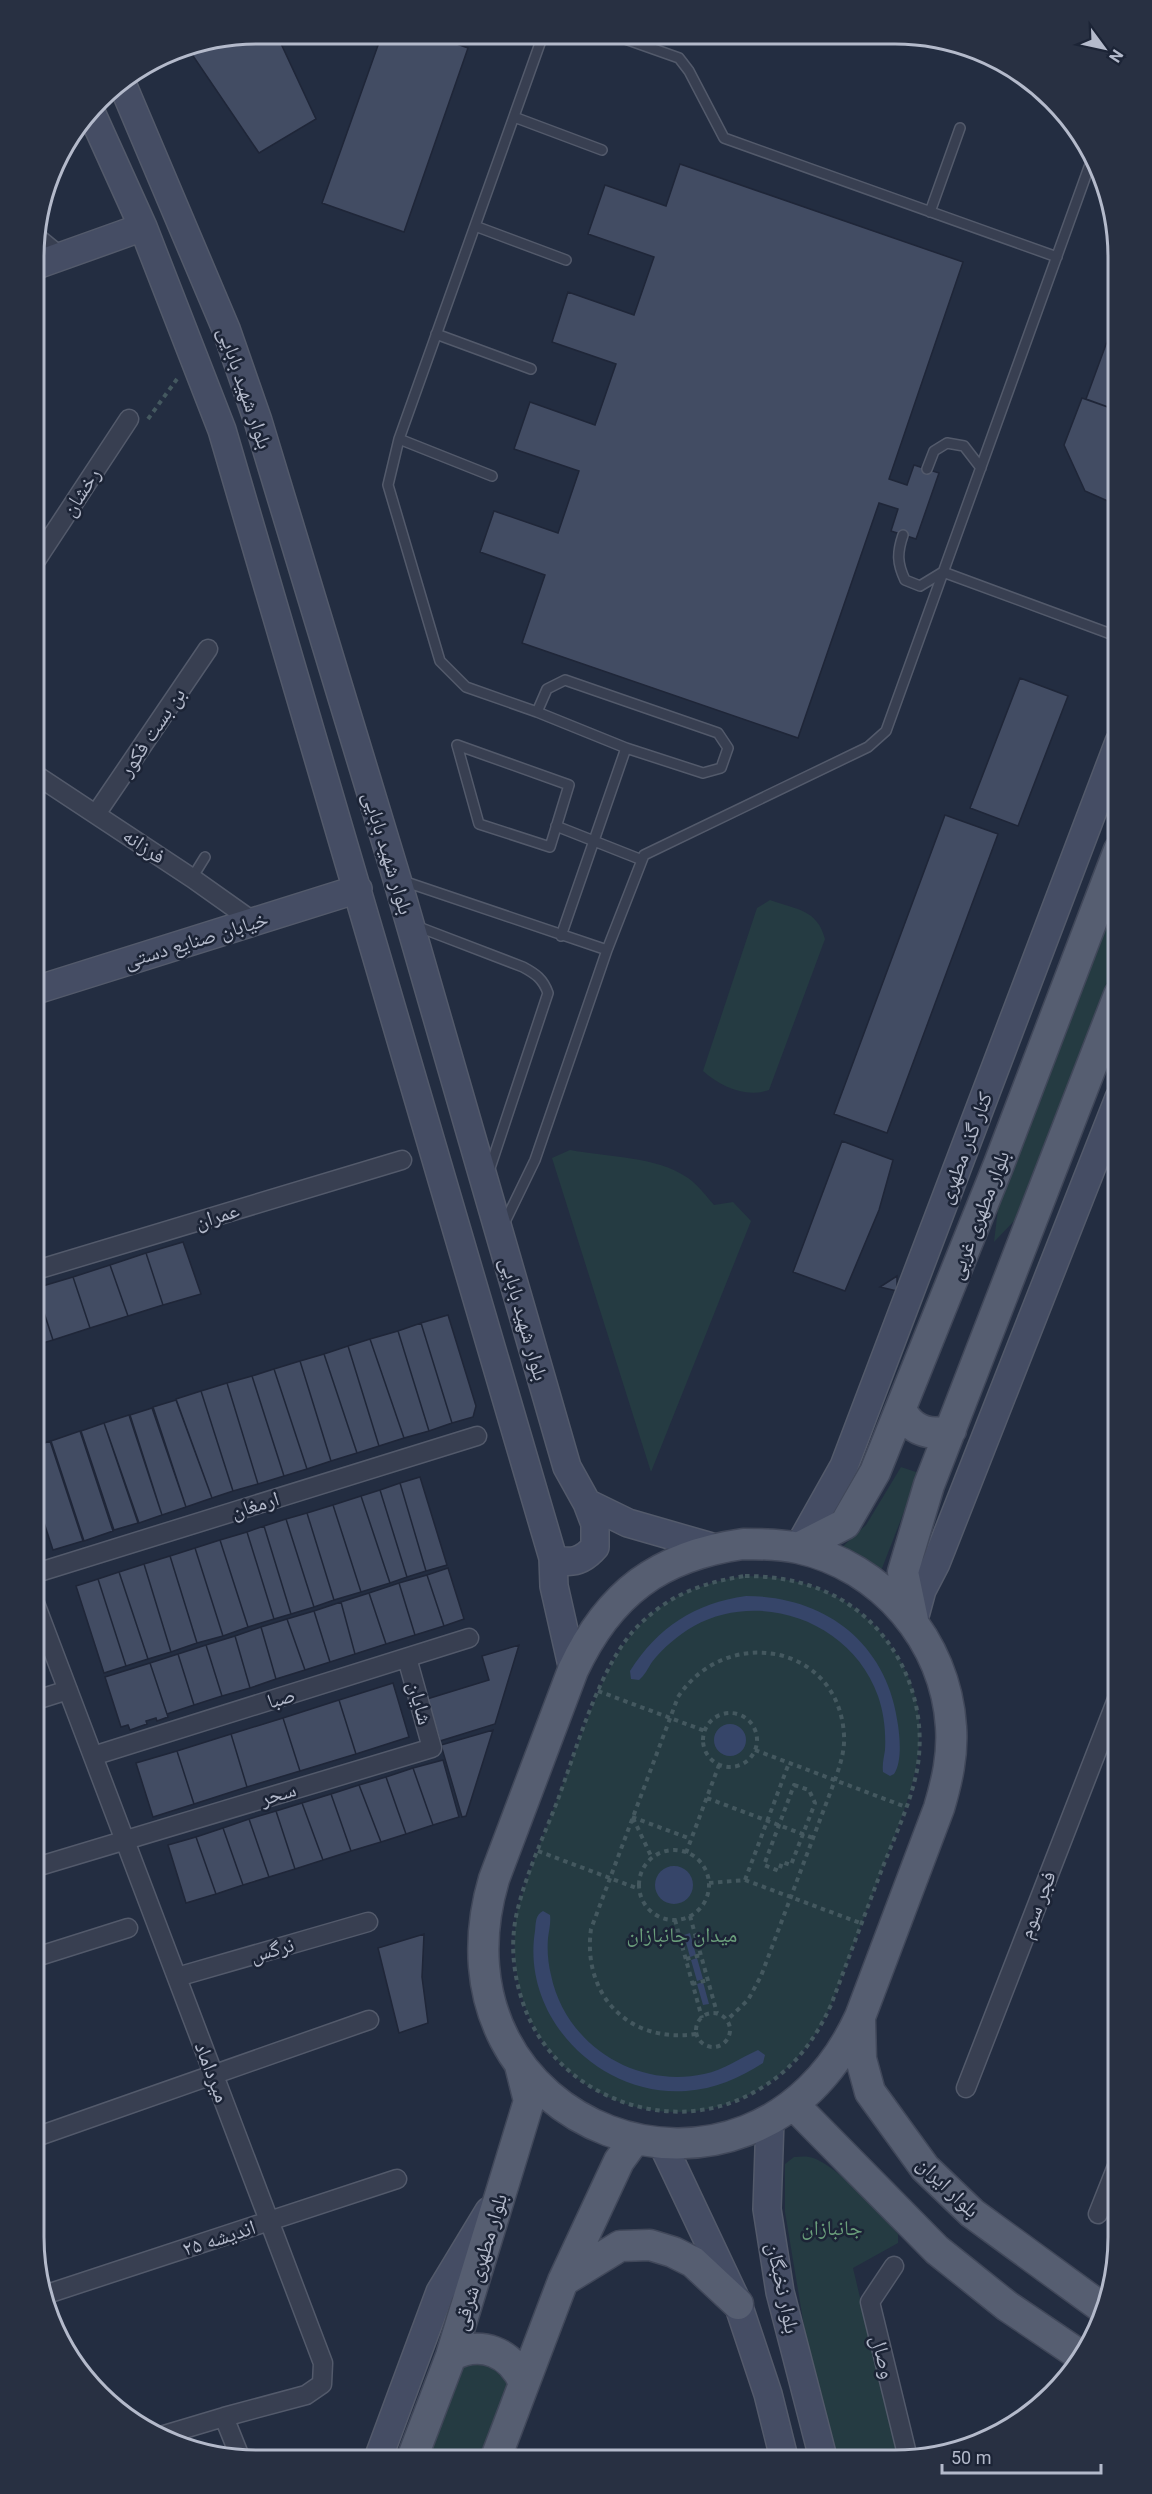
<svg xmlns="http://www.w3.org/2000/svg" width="1152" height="2494" viewBox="0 0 1152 2494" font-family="Roboto,'Noto Naskh Arabic',sans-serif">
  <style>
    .green { fill: #253b42 }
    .water { fill: #364569 }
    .building { fill: #424c63; stroke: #1f2638; stroke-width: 1.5 }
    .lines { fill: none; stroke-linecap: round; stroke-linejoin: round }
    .lane-casing { stroke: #535a6b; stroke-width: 12 }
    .street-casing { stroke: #535a6b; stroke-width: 21 }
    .secondary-casing { stroke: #535a6b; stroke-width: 30 }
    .primary-casing { stroke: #41485a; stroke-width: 33 }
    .path { stroke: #44585f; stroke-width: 4; stroke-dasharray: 4.5 4.5; stroke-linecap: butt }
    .lane { stroke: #383f51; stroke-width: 9 }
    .street { stroke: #383f51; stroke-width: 18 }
    .secondary { stroke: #454d64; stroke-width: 27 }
    .primary { stroke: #565e71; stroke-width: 30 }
    .labels { text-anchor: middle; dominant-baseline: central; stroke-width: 5; stroke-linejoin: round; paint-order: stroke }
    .street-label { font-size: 21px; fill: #b4bacb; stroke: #1c2436 }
    .park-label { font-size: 21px; fill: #6a9e7b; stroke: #1c2436 }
    .rim { fill: none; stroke: #b4bacb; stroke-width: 3 }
  </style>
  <rect width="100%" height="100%" fill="#232d41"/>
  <path class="green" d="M1119 890V952L1014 1221 994 1242 998 1209Z
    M770 900C797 910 817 909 825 939L769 1090C746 1098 721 1087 703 1071L757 908Z
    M570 1150C606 1157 657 1156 688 1178 698 1185 706 1196 714 1205L733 1202 751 1221 651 1472 552 1158Z
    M901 1467 919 1473 879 1576 839 1550 866 1525Z
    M745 1576C796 1576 844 1591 879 1631 948 1712 915 1783 882 1869 865 1914 848 1960 831 2005 746 2192 487 2117 517 1912 531 1864 551 1818 568 1771 607 1670 624 1594 745 1576Z
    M794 2157C799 2157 804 2156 809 2157 834 2161 881 2215 898 2234V2243L853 2268 897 2454H835L805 2332 785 2212V2164Z
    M451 2356 513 2363 497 2455 413 2456Z"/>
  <path class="water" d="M746 1596C826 1596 888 1644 898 1725 900 1739 902 1762 894 1774L890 1776 883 1772C882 1764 884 1757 885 1750 886 1732 884 1713 878 1696 852 1622 761 1589 694 1626 678 1635 663 1648 652 1662 648 1668 645 1675 639 1680L631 1679 630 1671C658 1627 695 1603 746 1596Z
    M714 1740a16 16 0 1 1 32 0a16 16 0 1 1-32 0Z
    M655 1885a19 19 0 1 1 38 0a19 19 0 1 1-38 0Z
    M543 1911 550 1915C551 1923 549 1930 548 1938 547 1950 548 1963 551 1975 565 2044 635 2089 704 2074 724 2070 740 2058 758 2050L765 2055 763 2063C739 2078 715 2089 686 2091 600 2097 521 2018 535 1931 536 1923 535 1915 543 1911Z
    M690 1933 696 1955 690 1957 684 1935Z
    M697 1958 703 1979 697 1981 691 1960Z
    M703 1982 709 2004 703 2005 697 1984Z"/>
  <path class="building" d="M256 33H276L316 119 259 153 187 47Z
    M382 34H429L468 48 404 232 322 203Z
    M680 164 963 262 889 479 907 485 914 465 939 473 916 539 891 531 898 509 879 503 798 738 522 643 545 575 480 552 494 511 558 533 579 471 514 449 530 402 595 425 616 364 552 342 568 292 634 315 654 257 588 234 605 185 666 206Z
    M1119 297V331L1108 327Z
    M1112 328 1119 331V411L1086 399Z
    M1082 398 1119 411V506L1085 491 1064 445Z
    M1020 678 1068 696 1018 826 970 808Z
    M945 815 998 834 887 1133 834 1114Z
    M842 1141 893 1160 879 1210 845 1291 793 1272Z
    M183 1242 201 1294 163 1305 146 1253Z
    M146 1253 163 1305 128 1316 110 1265Z
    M110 1265 128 1316 90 1328 73 1277Z
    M897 1276V1291L880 1287Z
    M73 1277 90 1328 53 1340 36 1288Z
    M36 1288 53 1340 33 1346V1289Z
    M448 1315 476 1406 473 1417 452 1423 421 1323Z
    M421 1323 452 1423 429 1431 398 1331Z
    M398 1331 429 1431 404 1438 370 1339Z
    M370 1339 404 1438 379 1446 348 1346Z
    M348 1346 379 1446 357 1453 324 1354Z
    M324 1354 357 1453 331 1461 300 1361Z
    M300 1361 331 1461 307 1469 274 1369Z
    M274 1369 307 1469 284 1476 252 1376Z
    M252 1376 284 1476 258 1484 227 1383Z
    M227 1383 258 1484 233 1491 201 1391Z
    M201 1391 233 1491 212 1498 176 1399Z
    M176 1400 212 1498 186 1507 153 1407Z
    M152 1408 186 1507 162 1515 130 1415Z
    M129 1415 162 1515 139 1523 104 1423Z
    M104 1423 138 1523 114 1530 81 1431Z
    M80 1431 113 1531 84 1541 51 1441Z
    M50 1441 83 1541 53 1550 33 1489V1447Z
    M420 1477 447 1565 426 1571 400 1483Z
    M400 1483 426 1571 407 1577 380 1490Z
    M380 1490 407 1577 390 1583 361 1496Z
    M361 1496 390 1583 361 1592 333 1505Z
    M333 1505 361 1592 334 1600 307 1513Z
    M307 1513 334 1600 314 1607 286 1519Z
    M286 1519 314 1607 291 1614 264 1526Z
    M264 1526 291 1614 274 1619 247 1532Z
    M247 1532 274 1619 248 1627 220 1540Z
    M220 1540 248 1627 223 1636 195 1548Z
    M195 1548 223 1636 197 1643 170 1556Z
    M170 1556 197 1643 171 1652 144 1564Z
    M144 1564 171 1652 148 1659 119 1572Z
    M448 1568 464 1619 444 1626 427 1575Z
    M119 1572 148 1659 126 1666 98 1579Z
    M427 1575 444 1626 415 1635 399 1583Z
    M98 1579 126 1666 104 1673 76 1586Z
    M399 1583 415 1635 386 1644 369 1593Z
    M369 1593 386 1644 355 1654 341 1602Z
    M341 1602 355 1654 330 1662 314 1611Z
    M314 1611 330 1662 305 1670 287 1619Z
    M287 1619 305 1670 276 1679 261 1627Z
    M261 1627 276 1679 250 1688 235 1636Z
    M235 1636 250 1688 222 1696 206 1645Z
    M206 1645 222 1696 194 1705 178 1654Z
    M519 1645 495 1724 440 1741 427 1699 489 1680 482 1656Z
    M178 1654 194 1705 167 1714 150 1663Z
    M33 1655 44 1688 33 1692Z
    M150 1663 168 1717 157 1721 156 1718 146 1721 147 1724 130 1730 128 1725 121 1727 105 1677Z
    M393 1683 409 1737 356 1754 339 1700Z
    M339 1700 356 1754 300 1771 283 1718Z
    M283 1718 300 1771 247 1787 231 1734Z
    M493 1730 466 1816 462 1817 441 1745Z
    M231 1734 247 1787 194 1804 177 1751Z
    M177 1751 194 1804 153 1817 136 1763Z
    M443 1760 459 1817 433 1825 413 1768Z
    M413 1768 433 1825 406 1834 386 1777Z
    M386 1777 406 1834 381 1842 359 1785Z
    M359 1785 381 1842 351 1851 331 1794Z
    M331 1794 351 1851 323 1860 302 1803Z
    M302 1803 323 1860 295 1869 276 1811Z
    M276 1811 295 1869 269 1877 249 1819Z
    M249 1819 269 1877 243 1885 223 1828Z
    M223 1828 243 1885 216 1894 196 1837Z
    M196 1837 216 1894 186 1903 168 1845Z
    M424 1934 422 1977 428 2023 399 2033 378 1948Z"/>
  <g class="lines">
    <g class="lane-casing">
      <path id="lane" d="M543 35 399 439 388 485 440 661 466 687 537 712 547 689 565 680 718 733 728 748 721 768 703 773 626 748 561 936
        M614 35 679 58 689 71 724 138 1057 257
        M514 117 602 150
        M930 212 960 128
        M475 226 566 260
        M436 334 531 369
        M399 439 492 476
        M927 469 934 451 947 443 964 446 981 468
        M903 535C897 553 897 563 905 580L920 586 943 572 1119 637
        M537 712 626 748
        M457 745 569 785 550 847 479 824Z
        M556 826 642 860
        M192 878 205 857
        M403 881 607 950 535 1160 504 1224
        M416 926 523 967C536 974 543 979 548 993L489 1171
        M607 950 644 855 868 747 886 731 1089 167"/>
    </g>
    <g class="street-casing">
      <path id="street" d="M35 236 62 258
        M33 565 129 419
        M33 773 192 878 254 922
        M96 814 208 649
        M33 1271 402 1160
        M33 1574 477 1436
        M33 1598 323 2363 322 2384 306 2395 224 2417 157 2437
        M33 1701 68 1690
        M93 1756 469 1638
        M33 1868 432 1748 407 1658
        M33 1958 128 1928
        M177 1977 368 1922
        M966 2088 1119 1694
        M33 2138 369 2020
        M1098 2214 1119 2161
        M894 2266 870 2302 907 2454
        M41 2296 397 2179
        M224 2417 240 2457"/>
    </g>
    <g class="secondary-casing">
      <path id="secondary" d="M121 81 226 329 258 421 397 879 567 1467 587 1503 628 1523 715 1548
        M91 112 143 227 222 430 553 1558 554 1586 573 1670
        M34 266 143 227
        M33 991 358 889
        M798 1548 844 1466 1119 742
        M553 1558C570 1565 583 1561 595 1547V1524L587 1503
        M913 1623 922 1590 936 1563 1119 1098
        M770 2120 767 2209 780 2292 822 2454
        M662 2143 738 2304 768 2394 783 2454
        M379 2456 440 2292 489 2211"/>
    </g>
    <g class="primary-casing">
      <path id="primary" d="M901 1410C911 1430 929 1437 951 1430
        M743 1544C761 1544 780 1544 798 1548 882 1566 946 1641 951 1727 953 1755 947 1781 939 1808L860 2017C751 2254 420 2129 494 1879L573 1670C609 1593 659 1556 743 1544Z
        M798 1548 845 1524 875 1472 999 1164 1119 850
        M913 1620 903 1572 929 1485 1119 995
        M860 2021 861 2059 870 2092 925 2168 972 2213 1105 2310
        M794 2105 937 2250 1007 2306 1081 2356
        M563 2281 620 2246 650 2245 673 2252 693 2262 738 2304
        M451 2356C481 2340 511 2352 524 2383
        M497 2455 563 2281 619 2161 635 2139
        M413 2456 451 2356 529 2101 520 2065"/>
    </g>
    <path class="path" d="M148 419 177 379
      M745 1576C796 1576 844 1591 879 1631 913 1670 927 1724 916 1775 909 1807 894 1838 882 1869 865 1914 848 1960 831 2005 814 2042 792 2071 756 2091 671 2141 554 2096 523 2003 513 1974 510 1942 517 1912 526 1874 543 1838 557 1802 577 1749 600 1661 641 1623 671 1594 705 1582 745 1576Z
      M598 1691 705 1731
      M703 1740a27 27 0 1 1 54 0a27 27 0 1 1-54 0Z
      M755 1750 906 1807
      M794 1785 809 1790 815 1803 791 1865 782 1862 779 1871 764 1865Z
      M707 1798 813 1838
      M632 1817 691 1839
      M633 1818 652 1858
      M639 1885a35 35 0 1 1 70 0a35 35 0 1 1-70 0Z
      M538 1851 639 1889
      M686 1853 719 1765
      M745 1880 789 1763
      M709 1883 745 1880 863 1924
      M690 1916 717 2013
      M675 1920 702 2018
      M686 1959 701 1955
      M692 1984 708 1980
      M696 2030a17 17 0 1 1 34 0a17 17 0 1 1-34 0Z
      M696 2034C629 2044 582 1995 591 1929L678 1697C726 1624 839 1644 844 1735 845 1751 840 1765 835 1780L761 1976 748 2000 727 2020"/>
    <use href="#lane" class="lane"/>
    <use href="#street" class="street"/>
    <use href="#secondary" class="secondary"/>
    <use href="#primary" class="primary"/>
  </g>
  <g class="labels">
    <g class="street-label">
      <text transform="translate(245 388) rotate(71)">بلوار شهید بابایی</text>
      <text transform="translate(81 492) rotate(-57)">رخشان</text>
      <text transform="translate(152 732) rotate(-56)">بن بست فكور</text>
      <text transform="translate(144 846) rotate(34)">فرزانه</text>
      <text transform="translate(388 853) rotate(73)">بلوار شهید بابایی</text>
      <text transform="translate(196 940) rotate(-17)">خیابان صنایع دستی</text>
      <text transform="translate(965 1148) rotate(-69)">کنار گذر مطهری</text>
      <text transform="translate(979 1215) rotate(-69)">بلوار مطهری غربی</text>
      <text transform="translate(217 1216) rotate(-17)">عمران</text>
      <text transform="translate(524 1319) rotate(74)">بلوار شهید بابایی</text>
      <text transform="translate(255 1505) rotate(-17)">ارمغان</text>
      <text transform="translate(281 1698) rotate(-17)">صبا</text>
      <text transform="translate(420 1703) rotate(75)">شایان</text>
      <text transform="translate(278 1794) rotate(-17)">سحر</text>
      <text transform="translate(1037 1905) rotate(-69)">فجر سوم</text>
      <text transform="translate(272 1950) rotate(-16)">نرگس</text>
      <text transform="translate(212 2072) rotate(69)">میرداماد</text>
      <text transform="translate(948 2187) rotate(44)">بلوار ایران</text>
      <text transform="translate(219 2238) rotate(-18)">اندیشه ۲۵</text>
      <text transform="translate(480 2262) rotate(-73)">بلوار مطهری شرقی</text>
      <text transform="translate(783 2288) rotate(78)">بلوار نخبگان</text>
      <text transform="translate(883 2357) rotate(76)">وصال</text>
    </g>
    <g class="park-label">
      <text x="682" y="1935">میدان جانبازان</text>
      <text x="832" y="2228">جانبازان</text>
    </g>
  </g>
  <path d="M0 0H1152V2494H0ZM257 44H895A213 213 0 0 1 1108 257V2237A213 213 0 0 1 895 2450H257A213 213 0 0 1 44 2237V257A213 213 0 0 1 257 44Z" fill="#283042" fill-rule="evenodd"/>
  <path class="rim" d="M257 44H895A213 213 0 0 1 1108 257V2237A213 213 0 0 1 895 2450H257A213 213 0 0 1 44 2237V257A213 213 0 0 1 257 44Z"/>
  <g transform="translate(1104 48) rotate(123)" stroke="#1c2436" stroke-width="4.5" paint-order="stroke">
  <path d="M0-4.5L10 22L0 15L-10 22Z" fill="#b4bacb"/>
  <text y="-9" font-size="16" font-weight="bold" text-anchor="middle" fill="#b4bacb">N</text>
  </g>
  <path d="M942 2464v9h159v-9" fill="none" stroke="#b4bacb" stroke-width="3"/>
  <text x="951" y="2464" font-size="18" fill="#b4bacb" stroke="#1c2436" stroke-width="4.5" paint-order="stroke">50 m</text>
</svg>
